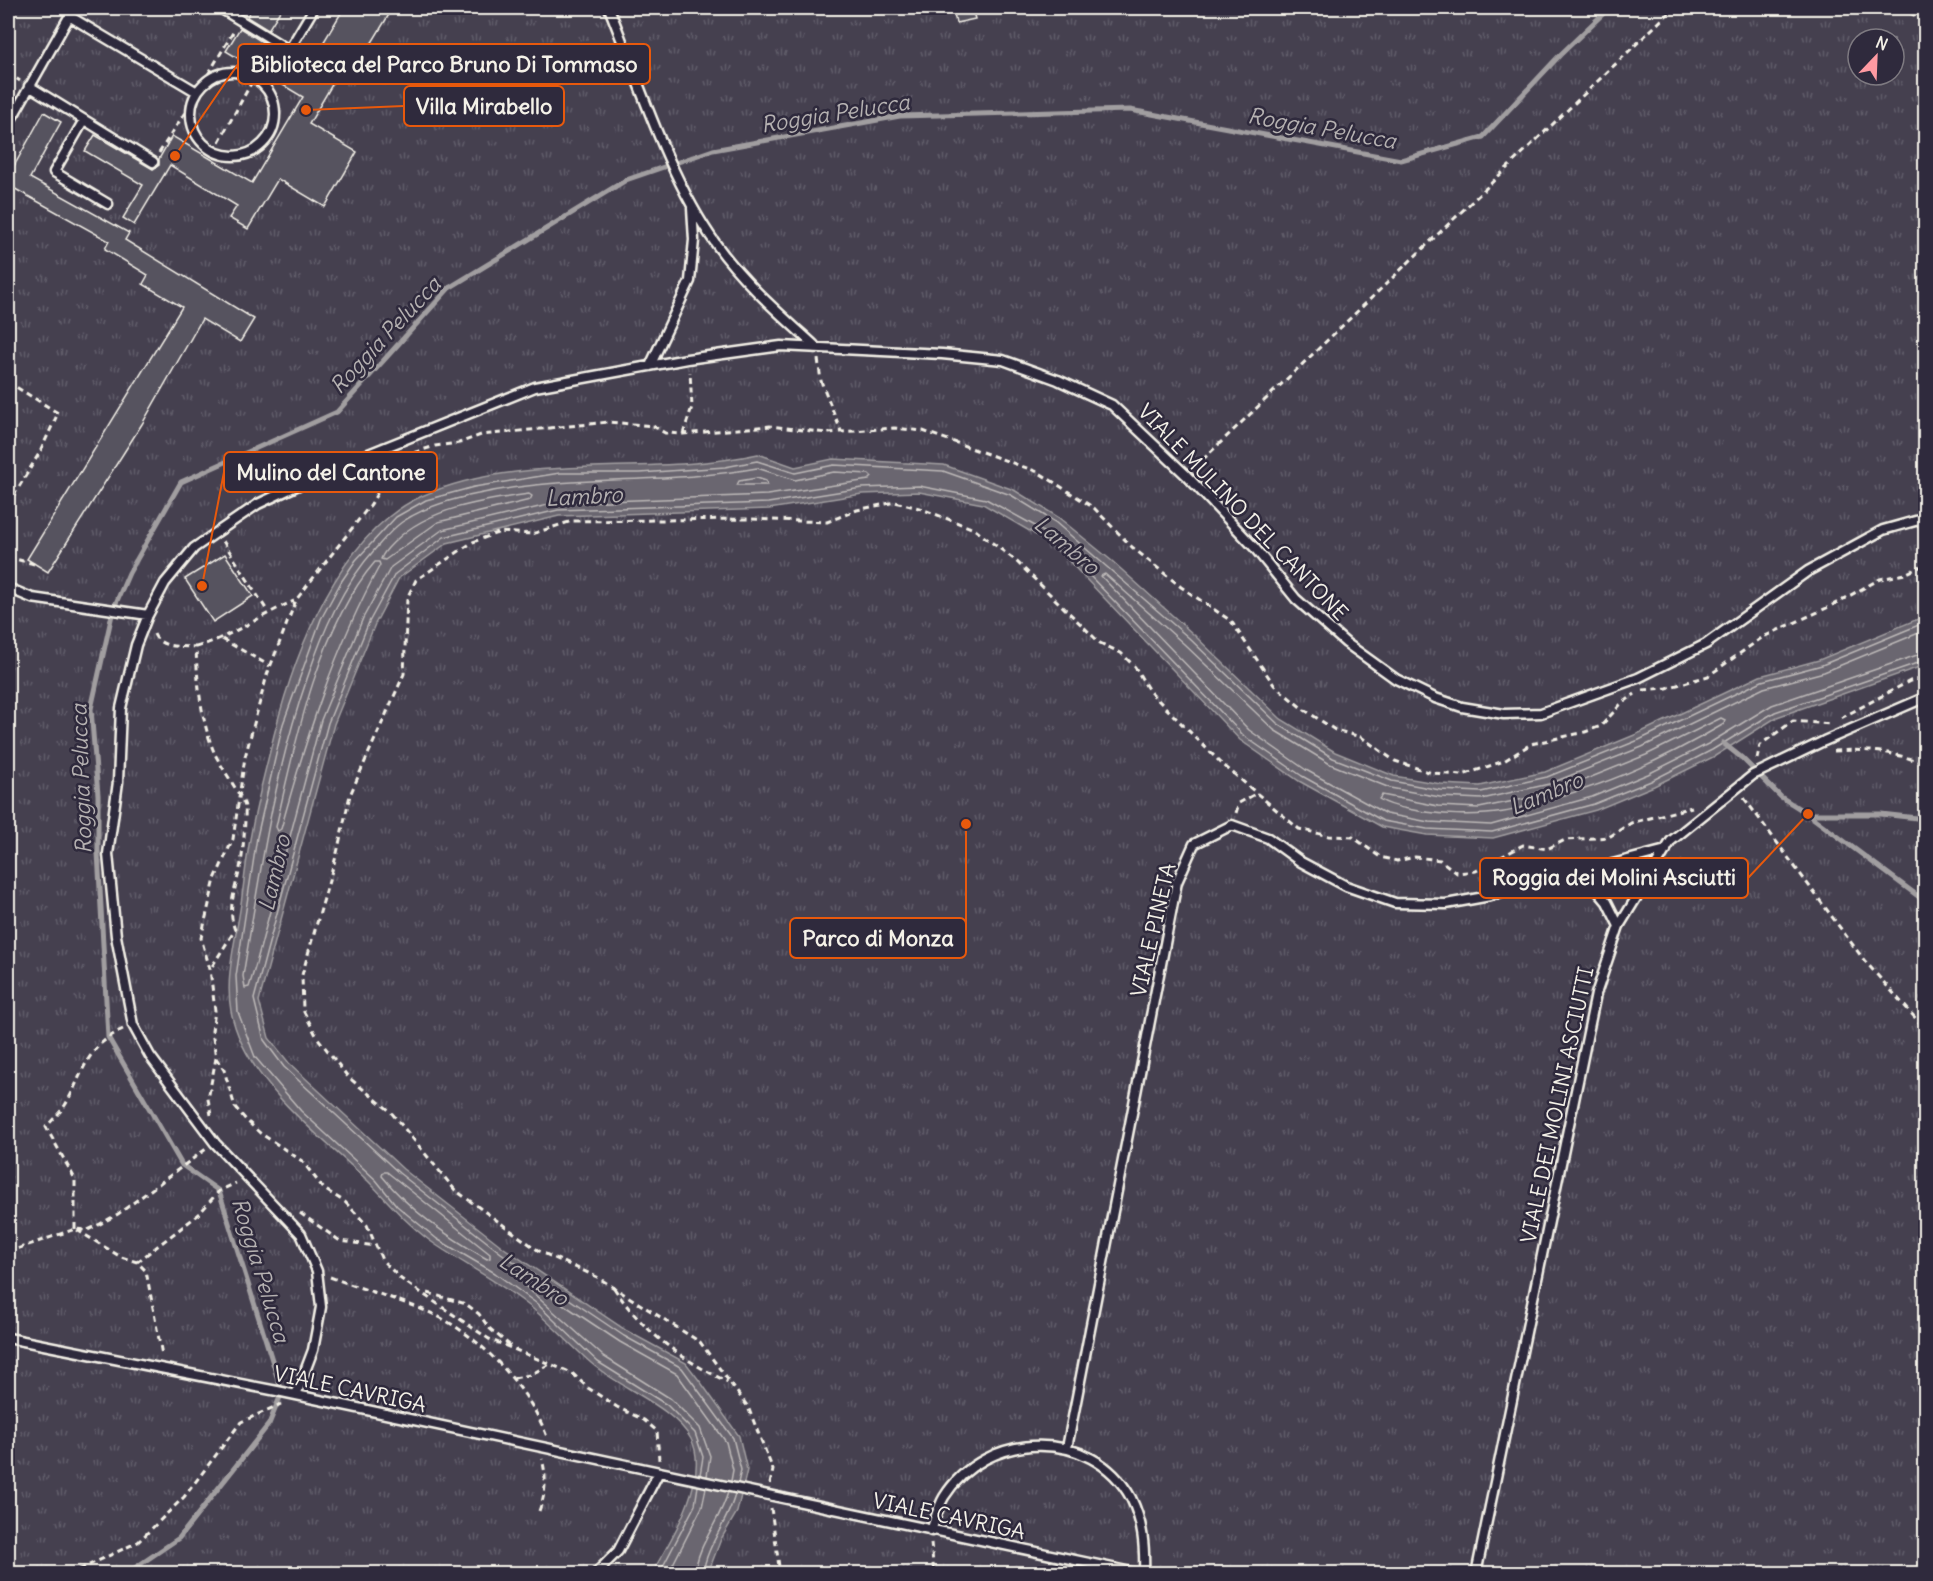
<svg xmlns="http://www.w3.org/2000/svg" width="1933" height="1581" viewBox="0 0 1933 1581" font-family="Delius,sans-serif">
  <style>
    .park { fill: url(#park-tufts); stroke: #9c989c; stroke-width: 1.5; fill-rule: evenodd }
    .water { fill: #6a6670; stroke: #a19ea0; stroke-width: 1.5 }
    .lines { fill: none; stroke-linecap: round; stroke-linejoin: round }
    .shore { stroke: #bdb9b8; stroke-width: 1.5 }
    .stream { stroke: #a19ea0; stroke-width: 5 }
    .building { fill: #56525f; stroke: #f4f1e8; stroke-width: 1.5 }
    .lane-casing { stroke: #f4f1e8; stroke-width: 13 }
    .path { stroke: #f4f1e8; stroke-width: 3; stroke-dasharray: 6 4.5; stroke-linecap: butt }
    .lane { stroke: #2f2a3d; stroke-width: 8 }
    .labels { text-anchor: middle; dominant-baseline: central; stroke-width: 5; stroke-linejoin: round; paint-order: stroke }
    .street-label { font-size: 21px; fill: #f4f1e8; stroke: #2f2a3d }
    .water-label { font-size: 22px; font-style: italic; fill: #b6b2b2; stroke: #2f2a3d }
    .leader { fill: none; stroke: #e8590c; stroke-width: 2 }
    .callout-dot { fill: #e8590c; stroke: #2f2a3d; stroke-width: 2 }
    .callout { fill: #2f2a3d; stroke: #e8590c; stroke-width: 2 }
    .callout-label { font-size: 22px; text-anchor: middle; font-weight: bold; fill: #f4f1e8 }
  </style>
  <defs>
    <pattern id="park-tufts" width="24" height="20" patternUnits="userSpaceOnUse" patternTransform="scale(1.5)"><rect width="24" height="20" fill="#454050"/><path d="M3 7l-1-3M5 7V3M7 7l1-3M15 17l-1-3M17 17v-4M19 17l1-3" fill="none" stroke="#605c69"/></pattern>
  </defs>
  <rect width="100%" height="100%" fill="#2f2a3d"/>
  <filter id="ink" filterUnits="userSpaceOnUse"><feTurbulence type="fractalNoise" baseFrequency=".0167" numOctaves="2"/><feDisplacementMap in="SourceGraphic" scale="12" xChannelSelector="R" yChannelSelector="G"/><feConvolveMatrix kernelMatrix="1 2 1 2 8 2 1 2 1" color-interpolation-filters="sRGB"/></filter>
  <g filter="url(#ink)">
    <path class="park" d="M8 8H1925V1573H8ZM1858 39H1894V75H1858Z"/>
    <path class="water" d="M758 454 795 467 833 459 944 465 1014 490 1058 517 1112 561 1193 634 1281 719 1335 752 1394 776 1441 784 1480 786 1545 772 1637 734 1760 676 1819 660 1925 616V665L1777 717 1715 756 1654 786 1596 810 1493 838 1427 835 1382 827 1299 781 1240 740 1063 555 1033 533 983 504 919 492 862 494 769 509 559 516 447 543 399 578 375 624 334 724 259 1001 269 1038 289 1063 403 1169 504 1248 627 1331 686 1363 702 1384 739 1436 747 1470 737 1512 721 1539 708 1573H652C670 1542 711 1477 691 1439 674 1407 618 1387 591 1363 569 1344 550 1322 528 1305 499 1282 466 1265 436 1245 409 1227 390 1203 368 1181 320 1135 244 1081 231 1011 225 978 235 943 240 910 244 885 246 859 251 834 257 801 266 768 274 735 295 652 339 534 422 496 522 451 650 478 758 454Z"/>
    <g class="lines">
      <path class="shore" d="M757 468 795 480 834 472 869 474 872 477 869 480 767 495 556 503 442 530 391 567 363 618 321 720 256 964 249 987 245 988 243 976C260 874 273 777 307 679 323 631 342 586 376 548 384 539 392 529 402 522 424 507 452 499 478 494 570 474 665 485 757 468Z
        M757 478 766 481 767 485H737L739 481Z
        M529 494 532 496 530 500 438 522 385 560 381 559C383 552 389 547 395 541 428 508 484 500 529 494Z
        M375 562H379L380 565C334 649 306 738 281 829L278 831 276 827C294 746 319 626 375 562Z
        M1926 630 1824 672 1764 688 1642 747 1549 784 1482 799 1440 797 1390 788 1330 764 1274 730 1184 644 1105 574 1101 576 1249 730 1306 770 1386 814 1429 822 1491 825 1592 797 1648 774 1708 744 1772 705 1926 652
        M1721 718 1725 720 1724 724C1673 754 1618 781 1561 796L1557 794 1559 790 1646 755Z
        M1382 795 1438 806 1479 808 1529 798 1532 801C1510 823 1404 816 1379 799Z
        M387 1172 490 1254V1258L487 1259C447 1236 411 1212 382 1176L383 1172Z
        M700 1475 703 1457 695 1433 667 1405 598 1362 536 1303 495 1273 437 1239 397 1206 376 1180 301 1111 255 1057 238 1012 236 976 257 837 283 724 321 619 341 582 356 560 396 517 426 500 474 487 560 473H640L725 467 757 461 795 473 834 465 943 471 1011 495 1055 522 1189 638 1278 724 1333 758 1392 781 1440 790 1481 792 1547 777 1639 740 1762 681 1822 665 1926 622
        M707 1476 710 1456 700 1428 671 1399 603 1356 524 1285V1281H528L620 1342 677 1374 726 1442 733 1470 731 1481
        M738 1483 741 1470 733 1438 682 1368 624 1336 501 1253 399 1173 284 1067 264 1040 254 999 328 723 369 622 395 574 444 537 558 510 768 503 862 488 919 486 986 499 1037 527 1066 551 1244 736 1302 776 1383 821 1427 829 1492 832 1594 804 1651 781 1712 750 1775 712 1926 660
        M659 1574 695 1505 698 1486
        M668 1574 702 1507 706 1488
        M695 1574C697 1544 721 1520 728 1492
        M703 1574C706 1545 729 1521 735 1494"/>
      <path class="stream" d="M1723 743 1742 758 1781 797 1808 814H1881L1926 819
        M1809 815 1926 902
        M126 1574 179 1538 269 1424 282 1392 219 1191 182 1165 108 1037 98 852V795L91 709 113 610 129 573 181 482 337 412 449 288 626 180 713 150 900 116 1130 110 1401 160 1483 137 1560 55 1609 8"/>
    </g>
    <path class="building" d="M252 8H282L268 30 247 17Z
      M344 8H393L348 82 337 76 309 124 357 152 325 207 278 179 248 229 229 218 237 206 170 165 134 225 123 218 143 185 85 151 95 135 153 169 159 165V159L172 136 252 183 303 97 226 51 240 28 307 70Z
      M953 8H972L975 19 956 23Z
      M44 112 61 122 30 178 129 233 125 240 254 319 240 342 202 319 142 424 48 572 27 559 182 307 143 284 148 275 105 249 109 241 8 185V177Z
      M225 554 253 596 213 622 185 579Z"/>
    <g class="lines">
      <g class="lane-casing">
        <path id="lane" d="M220 8 289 50 314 8
          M609 8C639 82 669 179 716 244 743 282 780 314 814 345
          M69 16 197 92
          M191 114a42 42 0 1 1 84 0a42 42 0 1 1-84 0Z
          M29 86 153 162
          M84 120 54 172 108 204
          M8 125 74 8
          M650 366 690 281 694 240 692 208
          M8 588 32 598 148 615
          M1580 870 1607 902 1619 926
          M8 1338 282 1392 1141 1574
          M296 1395 313 1350 321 1307 317 1271 301 1234 215 1143 150 1056 133 1025 116 936 108 854 118 782 121 708 136 645 148 615 165 583 194 548 258 504 341 465 535 387 687 359 781 346 942 354 1003 360 1058 380 1112 405 1186 475 1254 547 1296 599 1346 643 1396 679 1435 698 1462 707 1504 714 1541 713 1638 678 1706 644 1808 571 1883 530 1926 518
          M1067 1448 1177 882 1194 844 1232 825 1268 838 1301 862 1346 886 1395 903 1446 904 1490 896 1666 850
          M931 1531C935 1520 938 1507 944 1497 985 1431 1092 1426 1131 1498 1143 1522 1145 1547 1144 1574
          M595 1574 618 1551 659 1472
          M1476 1574 1596 994 1619 926 1671 841 1753 775 1824 741 1926 697"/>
      </g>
      <path class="path" d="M1900 8 1926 21
        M8 73 20 81
        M203 83 235 29
        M214 151 254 78
        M159 153 191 103
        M818 359 821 381 841 431
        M8 382 58 413 40 452 8 505
        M683 434 692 407 690 372
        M1195 467 1674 8
        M223 541 268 612
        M8 557 38 565
        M154 634C160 649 183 646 196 647 197 681 201 720 214 752 219 764 245 801 245 807 246 816 243 853 241 863 237 886 226 907 235 930L211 968
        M222 639 270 666
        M196 647C231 637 261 615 294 601
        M1643 690 1667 688 1708 676 1763 637 1829 607 1880 579 1905 574 1926 564
        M1841 718 1910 681 1926 677
        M1834 751C1867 749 1895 751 1926 765
        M1757 759 1760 745 1793 721 1830 724
        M1744 798 1864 960 1926 1030
        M1236 813 1239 803 1257 793
        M216 1058 224 1070 235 1107 246 1120 260 1133 302 1161 324 1189 345 1202 367 1225 382 1260 401 1279 489 1339 572 1373 588 1388 617 1407 644 1420 657 1431 659 1460
        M211 1115 208 1099 216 1058 212 1031 215 1011 210 969 201 938 215 879 233 839 245 757 267 675 296 600 371 504 393 466 406 455 435 446 459 443 481 435 609 422 653 426 665 433 683 434 770 426 827 433 894 428 923 431 1038 472 1094 508 1132 547 1181 587 1231 621 1274 685 1303 709 1335 730 1361 737 1395 761 1432 773 1463 775 1504 761 1531 744 1585 732 1601 726 1620 705 1635 694
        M300 1213 340 1241 376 1246
        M75 1229V1179L46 1127C53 1119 62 1111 67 1102 85 1069 86 1047 123 1029
        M77 1230 121 1257 137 1262 146 1271 162 1355
        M8 1252 75 1229 88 1230 100 1224 118 1214 206 1149
        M137 1262 198 1215 219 1191 236 1183
        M330 1277C362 1289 394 1298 426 1311 476 1331 529 1387 547 1437
        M614 1288C642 1331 682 1360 728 1382
        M428 1293 466 1304 479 1314 489 1328 513 1348
        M514 1378 530 1375 550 1364
        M770 1484 773 1470 748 1407 700 1342 597 1277 539 1251 455 1190 390 1111 348 1077 317 1037 303 1010 302 975 337 853 350 795 404 674 407 598 416 580 473 542 500 532 532 534 572 521 749 519 827 522 857 510 895 502 919 508 974 529 1015 560 1100 643 1121 653 1135 667 1149 691 1221 763 1299 829 1329 836 1353 837 1380 857 1397 861 1415 857 1440 860 1457 873 1476 871 1523 845 1547 849 1565 840 1609 837 1631 823 1692 807
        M771 1508 780 1574
        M539 1511C546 1492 547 1478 542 1459
        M931 1543 934 1574
        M70 1574 138 1542 184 1497 241 1422 281 1404"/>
      <use href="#lane" class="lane"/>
    </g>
  </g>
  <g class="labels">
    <g class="street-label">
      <text transform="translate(1243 512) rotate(46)">VIALE MULINO DEL CANTONE</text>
      <text transform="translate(1153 930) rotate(-77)">VIALE PINETA</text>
      <text transform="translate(1557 1105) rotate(-78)">VIALE DEI MOLINI ASCIUTTI</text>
      <text transform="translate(350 1389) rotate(12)">VIALE CAVRIGA</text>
      <text transform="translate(949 1516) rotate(12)">VIALE CAVRIGA</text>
    </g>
    <g class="water-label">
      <text transform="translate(835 113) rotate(-9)">Roggia Pelucca</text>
      <text transform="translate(1322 128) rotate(10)">Roggia Pelucca</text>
      <text transform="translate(385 335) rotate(-47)">Roggia Pelucca</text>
      <text transform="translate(584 496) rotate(-3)">Lambro</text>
      <text transform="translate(1067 545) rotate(40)">Lambro</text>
      <text transform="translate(81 779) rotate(-92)">Roggia Pelucca</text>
      <text transform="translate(1546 793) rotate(-23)">Lambro</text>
      <text transform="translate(274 873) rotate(-77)">Lambro</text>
      <text transform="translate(261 1270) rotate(73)">Roggia Pelucca</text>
      <text transform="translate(534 1279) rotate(33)">Lambro</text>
    </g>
  </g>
  <path class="leader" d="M175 156L238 64M306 110L404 106M202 586L224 472M1808 814L1748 878M966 824L966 938"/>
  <g class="callout-dot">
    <circle cx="175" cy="156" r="6"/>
    <circle cx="306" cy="110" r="6"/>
    <circle cx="202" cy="586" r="6"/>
    <circle cx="1808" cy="814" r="6"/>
    <circle cx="966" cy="824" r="6"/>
  </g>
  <g class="callout">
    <rect x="238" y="44" width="412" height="40" rx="6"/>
    <rect x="404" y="86" width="160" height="40" rx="6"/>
    <rect x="224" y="452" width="213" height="40" rx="6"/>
    <rect x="1480" y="858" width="268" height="40" rx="6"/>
    <rect x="790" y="918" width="176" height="40" rx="6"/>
  </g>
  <g class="callout-label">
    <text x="444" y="72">Biblioteca del Parco Bruno Di Tommaso</text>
    <text x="484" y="114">Villa Mirabello</text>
    <text x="331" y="480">Mulino del Cantone</text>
    <text x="1614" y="885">Roggia dei Molini Asciutti</text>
    <text x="878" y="946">Parco di Monza</text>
  </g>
  <rect width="1933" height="1581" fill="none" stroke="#2f2a3d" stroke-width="30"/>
  <rect x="15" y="15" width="1903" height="1551" fill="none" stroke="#f4f1e8" stroke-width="2" filter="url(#ink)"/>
  <g transform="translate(1876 57) rotate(23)"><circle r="28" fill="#2f2a3d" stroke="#7e7a81" stroke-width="1.5"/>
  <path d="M0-4.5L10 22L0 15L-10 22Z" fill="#ff9aa2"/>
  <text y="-9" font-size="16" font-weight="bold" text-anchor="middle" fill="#f4f1e8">N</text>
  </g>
</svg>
